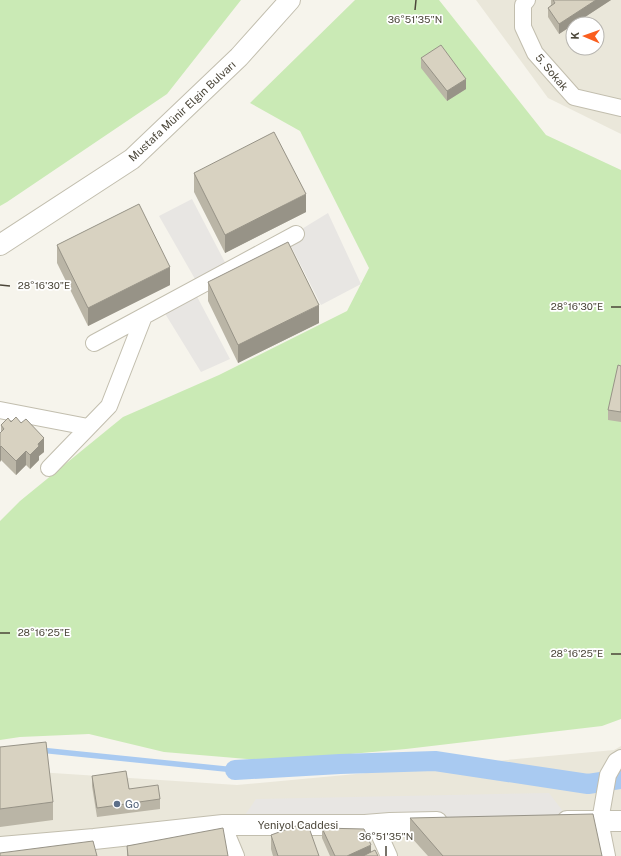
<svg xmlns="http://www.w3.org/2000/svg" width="621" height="856" viewBox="0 0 621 856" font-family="'Public Sans',sans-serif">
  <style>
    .residential { fill: #eae7da; fill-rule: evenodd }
    .green { fill: #caeab5 }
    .parking { fill: #e8e6e3 }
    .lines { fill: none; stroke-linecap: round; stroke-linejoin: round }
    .stream { stroke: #a9caf1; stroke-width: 5.5 }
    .canal { stroke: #a9caf1; stroke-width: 20 }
    .minor-casing { stroke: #c2beae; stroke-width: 18 }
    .tertiary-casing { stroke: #c2beae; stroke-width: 22 }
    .minor { stroke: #fff; stroke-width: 16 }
    .tertiary { stroke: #fff; stroke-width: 20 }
    .wall { fill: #bab5a6 }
    .shaded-wall { fill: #979387 }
    .building { fill: #d8d2c1; stroke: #979387 }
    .ticks { fill: none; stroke: #4b4639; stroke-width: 1.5 }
    .service-dot { fill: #5c6f8a; stroke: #fff; stroke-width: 1.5 }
    .labels { text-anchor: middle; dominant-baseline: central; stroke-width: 3.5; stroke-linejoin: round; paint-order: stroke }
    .street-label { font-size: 11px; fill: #4b4639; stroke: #fff }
    .service-label { font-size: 11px; fill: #4e5e75; stroke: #fff; text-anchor: start }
    .ticks-label { font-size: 10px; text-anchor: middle; fill: #4b4639; stroke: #fff; stroke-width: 3.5; stroke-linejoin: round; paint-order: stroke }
  </style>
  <rect width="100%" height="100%" fill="#f6f4ec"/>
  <path class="residential" d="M476 0H621V134L548 98ZM573 24H597V48H573Z
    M621 746V856H0V773L22 771 237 785 614 750Z"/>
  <path class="green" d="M0 0H241L167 94 7 202 0 206Z
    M355 0H439L546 135 621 170V719L602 726 406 749 272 761 164 752 89 734 20 737 0 740V521L20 501 123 417 219 375 347 311 369 268 300 131 250 103Z"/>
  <path class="parking" d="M192 199 229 270 199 286 159 216Z
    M328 213 361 284 321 305 287 238Z
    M193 289 230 359 201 372 161 307Z
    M549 793 562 810 564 821 238 825 256 799Z"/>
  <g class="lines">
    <path class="stream" d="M40 750 235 770"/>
    <path class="canal" d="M235 770 340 764 435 761 588 784 621 779"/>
    <g class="minor-casing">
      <path id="minor" d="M527 0 523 5V27L535 53 574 97 621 108
        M94 343 296 234
        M0 410 88 427
        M49 468 109 406 144 316
        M223 825 236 856
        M375 825 389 856
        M607 856 600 821 608 775 616 761 621 758"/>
    </g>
    <g class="tertiary-casing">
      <path id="tertiary" d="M0 245 132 159 239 57 290 0
        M567 821H621
        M0 847 94 839 223 825H365L390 823 437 822"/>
    </g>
    <use href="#minor" class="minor"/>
    <use href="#tertiary" class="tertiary"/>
  </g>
  <path class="wall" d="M551 0H611L559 34 548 17V8L551 5Z
    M421 58 466 89 447 101 421 68Z
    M194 173 306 212 225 253 194 192Z
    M57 245 170 285 88 326 57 263Z
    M208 282 319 323 238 363 208 301Z
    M621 366V422L608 420V410Z
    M11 422 44 452 39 456V460L30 469 26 465 16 475 1 460 0 462V433L1 432V425Z
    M0 747 53 802V820L0 827Z
    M92 776 160 799V809L97 817 92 786Z
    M410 818 602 856H428L410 836Z
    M322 828 371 852 378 856H330L322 838Z
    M271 835 319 856H273L271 849Z
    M127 846 228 856H127Z"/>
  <path class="shaded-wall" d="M596 0H611L559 34V24Z
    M466 79V89L447 101V91Z
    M306 194V212L225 253V235Z
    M170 267V285L88 326V308Z
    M319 305V323L238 363V345Z
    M44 438V452L39 456V460L30 469V455L38 444Z
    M1 446V460L0 462V447Z
    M26 451V465L16 475V461Z
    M371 845V855L368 856H347Z"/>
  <path class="building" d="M553 0H596L559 24 548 8 555 3Z
    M441 45 466 79 447 91 421 58Z
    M274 132 306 194 225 235 194 173Z
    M139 204 170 267 88 308 57 245Z
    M288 242 319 305 238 345 208 282Z
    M618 365 621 366V412L608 410Z
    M16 417 21 423 26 419 44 438 38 444 39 446 30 455 26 451 16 461 1 446 0 447V433L4 429 1 425 8 418 11 422Z
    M46 742 53 802 0 809V747Z
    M126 771 129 789 158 785 160 799 97 808 92 776Z
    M593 814 602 856H443L410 818Z
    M307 822 319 856H278L271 835Z
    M223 828 228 856H128L127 846Z
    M322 828 364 829 371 845 347 856H335Z
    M93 841 97 856H0V853Z
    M375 850 378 856H363Z"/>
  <path class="ticks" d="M415 10 416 0M0 285 10 286M611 307H621M0 633H10M611 654H621M386 856V846"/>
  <circle class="service-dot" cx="117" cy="804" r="4"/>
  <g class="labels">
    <g class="street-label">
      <text transform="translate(552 72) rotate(50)">5. Sokak</text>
      <text transform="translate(182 111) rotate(-43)">Mustafa Münir Elgin Bulvarı</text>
      <text x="298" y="825">Yeniyol Caddesi</text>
    </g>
    <g class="service-label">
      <text x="125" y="804">Go</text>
    </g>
  </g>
  <g class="ticks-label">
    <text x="415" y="23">36°51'35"N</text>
    <text x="44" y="289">28°16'30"E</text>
    <text x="577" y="310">28°16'30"E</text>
    <text x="44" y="636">28°16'25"E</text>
    <text x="577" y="657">28°16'25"E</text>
    <text x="386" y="840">36°51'35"N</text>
  </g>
  <g transform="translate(585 36) rotate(272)"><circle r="19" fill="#ffffff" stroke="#b7b5b0"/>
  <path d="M0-3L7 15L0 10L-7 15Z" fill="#fa5e1e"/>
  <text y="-6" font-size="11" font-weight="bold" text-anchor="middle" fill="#4b4639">K</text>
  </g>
</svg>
